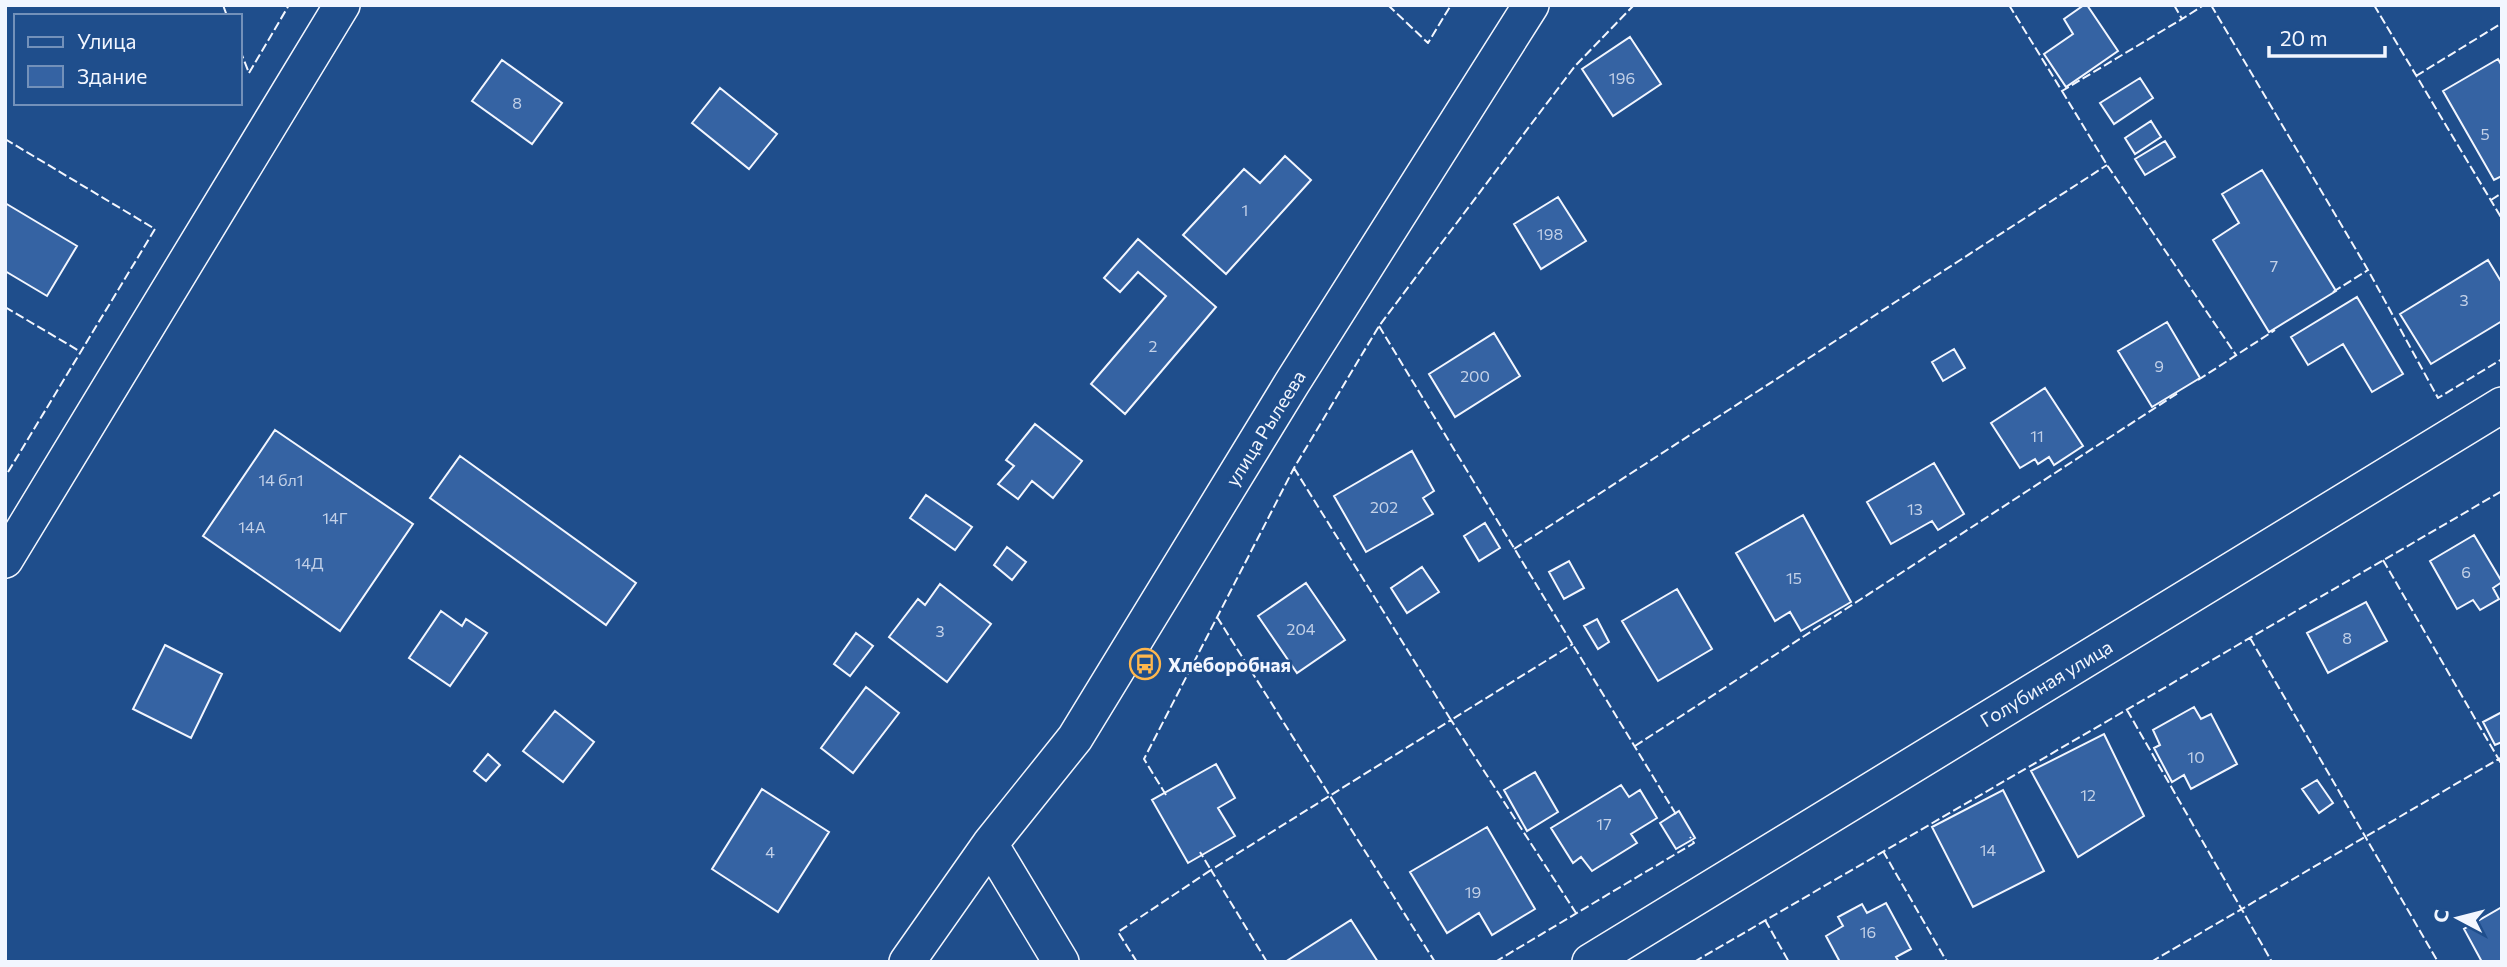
<svg xmlns="http://www.w3.org/2000/svg" width="2507" height="967" viewBox="0 0 2507 967" font-family="Commissioner,sans-serif">
  <style>
    .building { fill: #3563a3; stroke: #f2f6ff; stroke-width: 2 }
    .lines { fill: none; stroke-linecap: round; stroke-linejoin: round }
    .street-casing { stroke: #f2f6ff; stroke-width: 38 }
    .street { stroke: #1f4e8c; stroke-width: 35 }
    .fence { stroke: #f2f6ff; stroke-width: 2; stroke-dasharray: 9 3.5; stroke-linecap: butt }
    .labels { text-anchor: middle; dominant-baseline: central; stroke-width: 5; stroke-linejoin: round; paint-order: stroke }
    .number-label { font-size: 16px; fill: #c3d1e8 }
    .street-label { font-size: 19px; fill: #f2f6ff; stroke: #1f4e8c }
    .poi-label { font-size: 19px; font-weight: bold; fill: #f2f6ff; stroke: #1f4e8c; text-anchor: start }
  </style>
  <rect width="100%" height="100%" fill="#1f4e8c"/>
  <path class="building" d="M2084 5H2087L2118 51 2066 87 2044 54 2073 34 2064 19Z
    M1630 37 1661 84 1613 116 1582 69Z
    M2498 59 2502 66V176L2494 180 2443 91Z
    M502 60 562 103 532 144 472 101Z
    M2140 78 2153 98 2114 124 2100 103Z
    M720 88 777 134 749 169 692 123Z
    M2151 121 2161 137 2135 154 2125 138Z
    M2165 141 2175 157 2145 175 2135 159Z
    M1285 156 1311 180 1226 274 1183 235 1244 169 1260 183Z
    M2262 170 2336 291 2269 332 2213 240 2239 223 2222 194Z
    M1558 197 1586 241 1541 269 1514 224Z
    M5 203 77 246 47 296 5 271Z
    M1138 239 1216 307 1125 414 1091 384 1166 296 1138 272 1120 292 1104 278Z
    M2488 260 2502 283V321L2431 364 2400 314Z
    M2357 297 2403 374 2372 392 2343 344 2308 365 2291 337Z
    M2167 322 2200 378 2152 407 2118 351Z
    M1494 333 1520 376 1455 417 1429 374Z
    M1954 349 1965 368 1943 381 1932 362Z
    M2045 388 2083 446 2054 465 2049 457 2038 464 2035 459 2020 468 1991 423Z
    M1035 424 1082 461 1053 498 1032 481 1018 499 998 484 1014 466 1006 460Z
    M275 430 413 524 340 631 203 536Z
    M1412 451 1434 491 1423 498 1433 514 1366 552 1334 496Z
    M460 456 636 583 606 625 430 498Z
    M1934 463 1964 514 1938 530 1932 521 1891 544 1867 502Z
    M926 495 972 527 955 550 910 518Z
    M1803 515 1851 602 1801 631 1790 612 1775 621 1736 553Z
    M1485 523 1500 548 1479 561 1464 536Z
    M2474 535 2502 582 2493 588 2499 599 2480 610 2473 600 2457 609 2430 561Z
    M1007 547 1026 562 1012 580 994 565Z
    M1569 561 1584 588 1564 599 1549 572Z
    M1422 567 1439 592 1407 613 1391 588Z
    M1306 583 1345 640 1297 673 1258 616Z
    M940 584 991 624 947 682 889 637 918 599 925 605Z
    M1677 589 1712 649 1658 681 1622 621Z
    M2366 602 2387 641 2328 673 2307 633Z
    M441 611 462 626 466 619 487 633 450 686 409 658Z
    M1597 619 1609 642 1598 649 1584 626Z
    M856 633 873 646 850 676 834 664Z
    M165 645 222 674 191 738 133 709Z
    M866 687 899 713 853 773 821 748Z
    M2194 707 2201 719 2211 714 2237 764 2191 789 2184 775 2172 782 2154 748 2160 745 2153 730Z
    M555 711 594 742 563 782 523 751Z
    M2502 712V742L2495 745 2483 722Z
    M2104 734 2144 816 2078 857 2031 771Z
    M488 754 500 765 486 781 474 771Z
    M1216 764 1235 798 1218 808 1235 836 1188 863 1152 800Z
    M1535 772 1558 812 1527 831 1504 790Z
    M2317 780 2333 803 2319 813 2302 789Z
    M1621 785 1629 797 1640 790 1657 818 1631 834 1637 843 1592 871 1581 857 1573 863 1551 828Z
    M762 789 829 832 778 912 712 869Z
    M2003 790 2044 871 1973 907 1932 827Z
    M1679 811 1695 838 1676 849 1660 823Z
    M1487 827 1535 909 1492 935 1479 913 1447 933 1410 872Z
    M1886 903 1911 949 1896 957 1899 962H1840L1826 936 1843 926 1838 917 1862 904 1867 913Z
    M2502 907V962H2482L2464 929Z
    M1351 920 1378 962H1285Z"/>
  <g class="lines">
    <g class="street-casing">
      <path id="street" d="M5 560 342 5
        M990 844 1061 962
        M907 962 990 844 1075 738 1292 383 1531 5
        M1590 962 2502 405"/>
    </g>
    <use href="#street" class="street"/>
    <path class="fence" d="M223 5 227 16
      M1388 5 1428 43 1451 5
      M2009 5 2062 91 2182 19
      M2174 5 2182 19 2204 5
      M2211 5 2368 270 2438 398 2502 359
      M2374 5 2502 219
      M240 50 249 73
      M249 73 289 5
      M2416 76 2502 23
      M2062 91 2107 165 2236 355
      M5 139 155 229 5 477
      M2491 200 2502 193
      M2333 292 2368 270
      M5 307 81 352
      M1379 326 1677 816
      M2198 380 2275 330
      M1294 468 1451 720 1573 644
      M1514 549 2107 165
      M2383 560 2502 765
      M1217 617 1435 962
      M2250 638 2438 962
      M2127 710 2272 962
      M1635 746 2178 393
      M1166 795 1144 759 1294 468 1379 326 1575 66 1634 5
      M1883 851 1947 962
      M1765 920 1789 962
      M1137 962 1118 932 1211 870 1200 852
      M1267 962 1211 870 1451 720 1576 913
      M1495 962 1694 843 1690 837
      M1694 962 2502 491
      M2151 962 2502 757"/>
  </g>
  <defs>
    <g id="bus-ring" transform="scale(1.575)"><circle r="9.5" fill="#1f4e8c" stroke="#ffb74d" stroke-width="1.5"/><path d="M-5-6H5V4H4V6H2V4H-2V6H-4V4H-5ZM-3.5-4V0h7V-4ZM-3.5 1.2v1.5H-2V1.2ZM2 1.2v1.5H3.5V1.2Z" fill="#ffb74d"/></g>
  </defs>
  <g fill-rule="evenodd">
    <use href="#bus-ring" x="1145" y="664"/>
  </g>
  <g class="labels">
    <g class="number-label">
      <text x="1622" y="77">196</text>
      <text x="517" y="102">8</text>
      <text x="2485" y="133">5</text>
      <text x="1245" y="209">1</text>
      <text x="1550" y="233">198</text>
      <text x="2274" y="265">7</text>
      <text x="2464" y="299">3</text>
      <text x="1153" y="345">2</text>
      <text x="2159" y="365">9</text>
      <text x="1475" y="375">200</text>
      <text x="2037" y="435">11</text>
      <text x="281" y="479">14 бл1</text>
      <text x="1384" y="506">202</text>
      <text x="1915" y="508">13</text>
      <text x="335" y="517">14Г</text>
      <text x="252" y="526">14А</text>
      <text x="309" y="562">14Д</text>
      <text x="2466" y="571">6</text>
      <text x="1794" y="577">15</text>
      <text x="1301" y="628">204</text>
      <text x="940" y="630">3</text>
      <text x="2347" y="637">8</text>
      <text x="2196" y="756">10</text>
      <text x="2088" y="794">12</text>
      <text x="1604" y="823">17</text>
      <text x="1988" y="849">14</text>
      <text x="770" y="851">4</text>
      <text x="1473" y="891">19</text>
      <text x="1868" y="931">16</text>
    </g>
    <g class="street-label">
      <text transform="translate(1265 428) rotate(-58)">улица Рылеева</text>
      <text transform="translate(2046 683) rotate(-31)">Голубиная улица</text>
    </g>
    <g class="poi-label">
      <text x="1168" y="664">Хлеборобная</text>
    </g>
  </g>
  <rect width="2507" height="967" fill="none" stroke="#f2f6ff" stroke-width="14"/>
  <rect x="14" y="14" width="228" height="91" fill="#1f4e8c" stroke="#7391ba" stroke-width="2"/>
  <rect x="28" y="37" width="35" height="10" fill="#1f4e8c" stroke="#7391ba" stroke-width="2"/>
  <text x="77" y="49" font-size="21" fill="#f2f6ff">Улица</text>
  <rect x="28" y="66" width="35" height="21" fill="#3563a3" stroke="#7391ba" stroke-width="2"/>
  <text x="77" y="84" font-size="21" fill="#f2f6ff">Здание</text>
  <g transform="translate(2458 918) rotate(277)" stroke="#1f4e8c" stroke-width="5" paint-order="stroke">
  <path d="M0-5L12 26L0 18L-12 26Z" fill="#f2f6ff"/>
  <text y="-10" font-size="19" font-weight="bold" text-anchor="middle" fill="#f2f6ff">С</text>
  </g>
  <path d="M2269 46v10h116v-10" fill="none" stroke="#f2f6ff" stroke-width="3.5"/>
  <text x="2280" y="46" font-size="21" fill="#f2f6ff" stroke="#1f4e8c" stroke-width="5" paint-order="stroke">20 m</text>
</svg>
